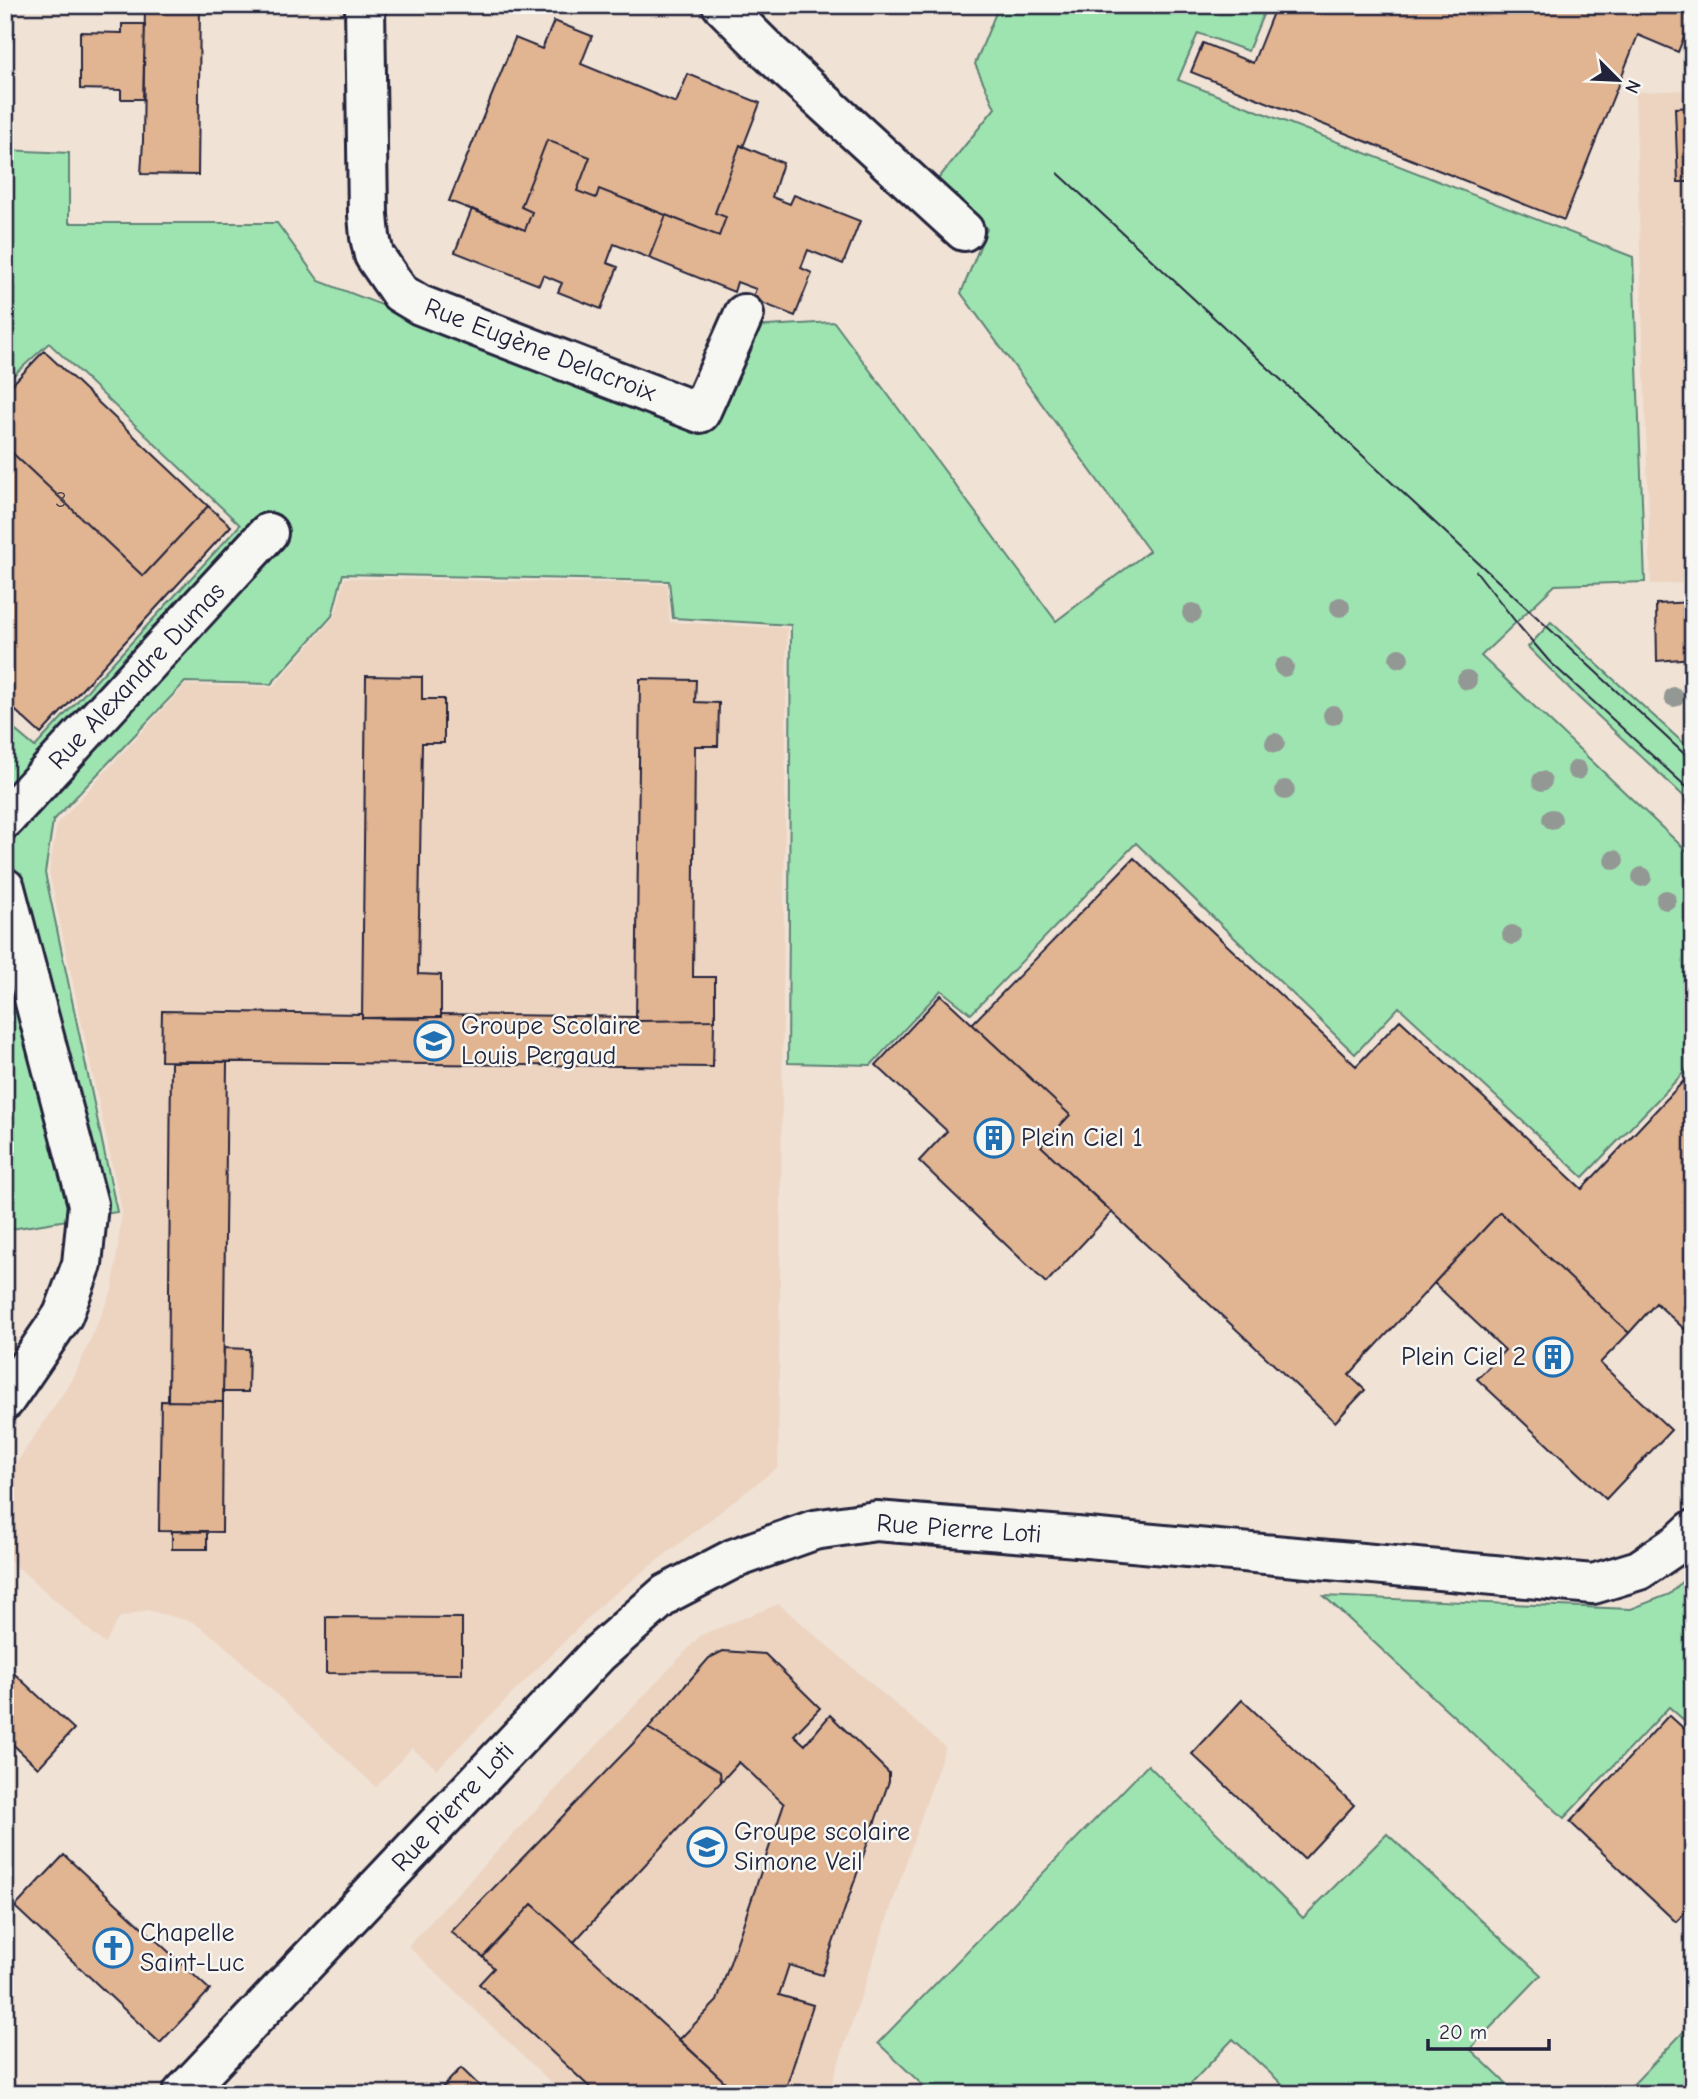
<svg xmlns="http://www.w3.org/2000/svg" width="1698" height="2099" viewBox="0 0 1698 2099" font-family="'Comic Neue',sans-serif">
  <style>
    .built { fill: #ecd4c1 }
    .green { fill: #9ee4b1; stroke: #608376; stroke-width: 2 }
    .building { fill: #e1b492; stroke: #22223b; stroke-width: 2 }
    .lines { fill: none; stroke-linecap: round; stroke-linejoin: round }
    .minor-casing { stroke: #22223b; stroke-width: 44 }
    .minor { stroke: #f6f6f2; stroke-width: 38 }
    .tram { stroke: #22223b; stroke-width: 2 }
    .tree { fill: #939894 }
    .labels { text-anchor: middle; dominant-baseline: central; stroke-width: 5; stroke-linejoin: round; paint-order: stroke }
    .number-label { font-size: 23px; fill: #524651 }
    .street-label { font-size: 26px; fill: #22223b; stroke: #f6f6f2 }
    .poi-label { font-size: 26px; fill: #22223b; stroke: #f6f6f2; text-anchor: start }
  </style>
  <rect width="100%" height="100%" fill="#f0e2d5"/>
  <filter id="ink" filterUnits="userSpaceOnUse"><feTurbulence type="fractalNoise" baseFrequency=".0143" numOctaves="2"/><feDisplacementMap in="SourceGraphic" scale="14" xChannelSelector="R" yChannelSelector="G"/><feConvolveMatrix kernelMatrix="1 2 1 2 8 2 1 2 1" color-interpolation-filters="sRGB"/></filter>
  <g filter="url(#ink)">
    <path class="built" d="M1693 90V583L1651 584 1635 92Z
      M345 578 667 584 670 622 787 628 778 1467 604 1602 437 1769 412 1748 376 1787 218 1640 193 1622 147 1610 119 1618 105 1644 5 1556V1480L74 1377 113 1288 122 1211 49 872 57 824 185 685 273 687 335 616Z
      M779 1604 945 1747 828 2094H563L408 1946 701 1635Z"/>
    <path class="green" d="M999 5H1267L1248 51 1198 33 1178 80 1633 257 1645 582 1555 585 1481 656 1693 857V1063L1583 1177 1399 1007 1355 1054 1136 843 971 1014 941 990 871 1065 788 1063 791 625 673 618 669 581 343 574 332 616 271 684 185 682 53 821 45 873 117 1212 5 1230V722L35 747 240 525 49 343 5 383V150L69 153V223H277L319 281 705 429 751 327 834 322 1056 621 1149 551 961 293 987 229 938 179 995 108 975 64Z
      M1551 622 1693 752V805L1578 697 1528 647Z
      M1693 1570V1728L1669 1707 1564 1818 1324 1596 1631 1609 1670 1594Z
      M1148 1765 1303 1918 1387 1834 1541 1975 1470 2049 1517 2094H1293L1233 2039 1181 2094H932L878 2043Z
      M1691 2024 1693 2025V2094H1624Z"/>
    <path class="building" d="M145 5H200L198 175 141 174 143 141Z
      M1276 5H1693V23L1690 22 1678 52 1638 35 1564 220 1191 72 1203 43 1253 63Z
      M554 21 592 36 581 64 676 103 688 74 760 103 743 147 740 145 715 213 726 217 719 236 599 189 596 198 577 191 590 157 547 140 521 207 532 212 525 230 449 201 515 38 542 49Z
      M122 24H145L143 99H121V90L80 89V32L122 33Z
      M1693 107V182H1678L1675 108Z
      M547 140 590 157 577 191 596 198 599 189 666 215 649 258 614 244 607 263 618 267 601 309 558 292 562 283 543 275 539 285 455 252 472 209 525 230 532 212 521 207Z
      M740 145 783 163 772 197 790 204 794 195 860 221 843 264 808 250 801 268 812 273 795 316 752 299 756 289 737 282 734 292 649 258 666 215 719 236 726 217 715 213Z
      M44 351 208 506 143 576 5 446V392Z
      M5 446 143 576 208 506 231 526 41 734 5 701Z
      M1692 602 1693 658 1657 661 1656 604Z
      M366 676 422 677V699H444V743H422L418 974 441 975V1017L362 1018Z
      M640 679 696 680 695 702 719 703 718 746H695L693 977H715V1020L636 1021Z
      M1134 858 1356 1066 1400 1020 1582 1189 1693 1071V1337L1656 1303 1629 1333 1500 1212 1349 1375 1365 1390 1335 1422 1041 1146 1070 1115 972 1024Z
      M941 995 1070 1115 1041 1146 1112 1212 1046 1283 919 1161 947 1131 876 1065Z
      M162 1011 362 1014V1018L420 1019V1017H441V1014L637 1017 636 1021 714 1020 713 1067 161 1061Z
      M171 1062H227L223 1402 168 1401Z
      M1500 1212 1629 1333 1600 1363 1671 1430 1606 1499 1477 1379 1505 1350 1434 1283Z
      M224 1348 249 1349 248 1392H223Z
      M161 1401 223 1402 222 1532 159 1531Z
      M172 1531H207V1549H172Z
      M326 1617 462 1618V1674L326 1673Z
      M723 1651 765 1654 820 1708 794 1735 805 1745 830 1715 889 1773V1781L822 1975 789 1965 779 1995 813 2005 784 2094H738L679 2040 717 2001 784 1804 739 1762 721 1782 720 1772 648 1728 709 1658Z
      M5 1665 74 1729 38 1768 5 1737Z
      M1242 1700 1354 1805 1304 1859 1192 1754Z
      M1669 1715 1693 1737V1904L1676 1922 1570 1822Z
      M648 1728 720 1772 721 1782 574 1942 532 1904 483 1957 451 1932Z
      M64 1855 210 1990 160 2043 15 1907Z
      M532 1904 574 1942 738 2094H597L479 1984 494 1968 483 1957Z
      M461 2068 488 2094H436Z"/>
    <g class="lines">
      <g class="minor-casing">
        <path id="minor" d="M365 5 368 215 370 237 374 255 400 293 420 305 700 413 744 314
          M722 5 771 54 964 231
          M5 819 268 533
          M5 888 88 1204 82 1264 63 1315 5 1400
          M182 2094 599 1653 666 1594 733 1559 814 1530 876 1521 1077 1537 1593 1584 1639 1570 1679 1543 1693 1530"/>
      </g>
      <use href="#minor" class="minor"/>
      <path class="tram" d="M1058 173 1693 762
        M1476 571 1519 626 1549 661 1693 793"/>
    </g>
    <g class="tree">
      <circle cx="1340" cy="607" r="10"/>
      <circle cx="1192" cy="613" r="10"/>
      <circle cx="1399" cy="658" r="10"/>
      <circle cx="1284" cy="667" r="10"/>
      <circle cx="1467" cy="680" r="10"/>
      <circle cx="1674" cy="697" r="10"/>
      <circle cx="1333" cy="715" r="10"/>
      <circle cx="1275" cy="743" r="10"/>
      <circle cx="1577" cy="770" r="10"/>
      <circle cx="1542" cy="781" r="10"/>
      <circle cx="1285" cy="790" r="10"/>
      <circle cx="1552" cy="819" r="10"/>
      <circle cx="1614" cy="860" r="10"/>
      <circle cx="1642" cy="877" r="10"/>
      <circle cx="1666" cy="900" r="10"/>
      <circle cx="1512" cy="935" r="10"/>
    </g>
  </g>
  <defs>
    <g id="school-ring" transform="scale(2.0125)"><circle r="9.5" fill="#f6f6f2" stroke="#1f6fb2" stroke-width="1.5"/><path d="M0-5L7-2L0 1L-7-2ZM-4 1L0 2.5L4 1V4Q0 6-4 4Z" fill="#1f6fb2"/></g>
    <g id="building-ring" transform="scale(2.0125)"><circle r="9.5" fill="#f6f6f2" stroke="#1f6fb2" stroke-width="1.5"/><path d="M-4-6H4V6H1V3H-1V6H-4ZM-2.5-4.3h1.7v1.8h-1.7ZM.8-4.3h1.7v1.8H.8ZM-2.5-1h1.7V.8h-1.7ZM.8-1h1.7V.8H.8Z" fill="#1f6fb2"/></g>
    <g id="church-ring" transform="scale(2.0125)"><circle r="9.5" fill="#f6f6f2" stroke="#1f6fb2" stroke-width="1.5"/><path d="M-1.2-6h2.4v3.5h3.3v2.4h-3.3V6h-2.4V-.1h-3.3v-2.4h3.3Z" fill="#1f6fb2"/></g>
  </defs>
  <g fill-rule="evenodd">
    <use href="#school-ring" x="434" y="1041"/>
    <use href="#building-ring" x="994" y="1138"/>
    <use href="#building-ring" x="1553" y="1357"/>
    <use href="#school-ring" x="707" y="1847"/>
    <use href="#church-ring" x="113" y="1948"/>
  </g>
  <g class="labels">
    <g class="number-label">
      <text x="61" y="499">3</text>
    </g>
    <g class="street-label">
      <text transform="translate(540 350) rotate(21)">Rue Eugène Delacroix</text>
      <text transform="translate(137 676) rotate(-47)">Rue Alexandre Dumas</text>
      <text transform="translate(959 1529) rotate(4)">Rue Pierre Loti</text>
      <text transform="translate(453 1807) rotate(-47)">Rue Pierre Loti</text>
    </g>
    <g class="poi-label">
      <text x="461" y="1026">Groupe Scolaire<tspan x="461" dy="30">Louis Pergaud</tspan></text>
      <text x="1021" y="1138">Plein Ciel 1</text>
      <text x="1526" y="1357" text-anchor="end">Plein Ciel 2</text>
      <text x="734" y="1832">Groupe scolaire<tspan x="734" dy="30">Simone Veil</tspan></text>
      <text x="140" y="1933">Chapelle<tspan x="140" dy="30">Saint-Luc</tspan></text>
    </g>
  </g>
  <rect width="1698" height="2099" fill="none" stroke="#f6f6f2" stroke-width="28"/>
  <rect x="14" y="14" width="1670" height="2071" fill="none" stroke="#22223b" stroke-width="2.5" filter="url(#ink)"/>
  <g transform="translate(1618 80) rotate(114)" stroke="#f6f6f2" stroke-width="5" paint-order="stroke">
  <path d="M0-5L12 26L0 18L-12 26Z" fill="#22223b"/>
  <text y="-10" font-size="19" font-weight="bold" text-anchor="middle" fill="#22223b">N</text>
  </g>
  <path d="M1428 2039v10h121v-10" fill="none" stroke="#22223b" stroke-width="3.5"/>
  <text x="1439" y="2039" font-size="21" fill="#22223b" stroke="#f6f6f2" stroke-width="5" paint-order="stroke">20 m</text>
</svg>
